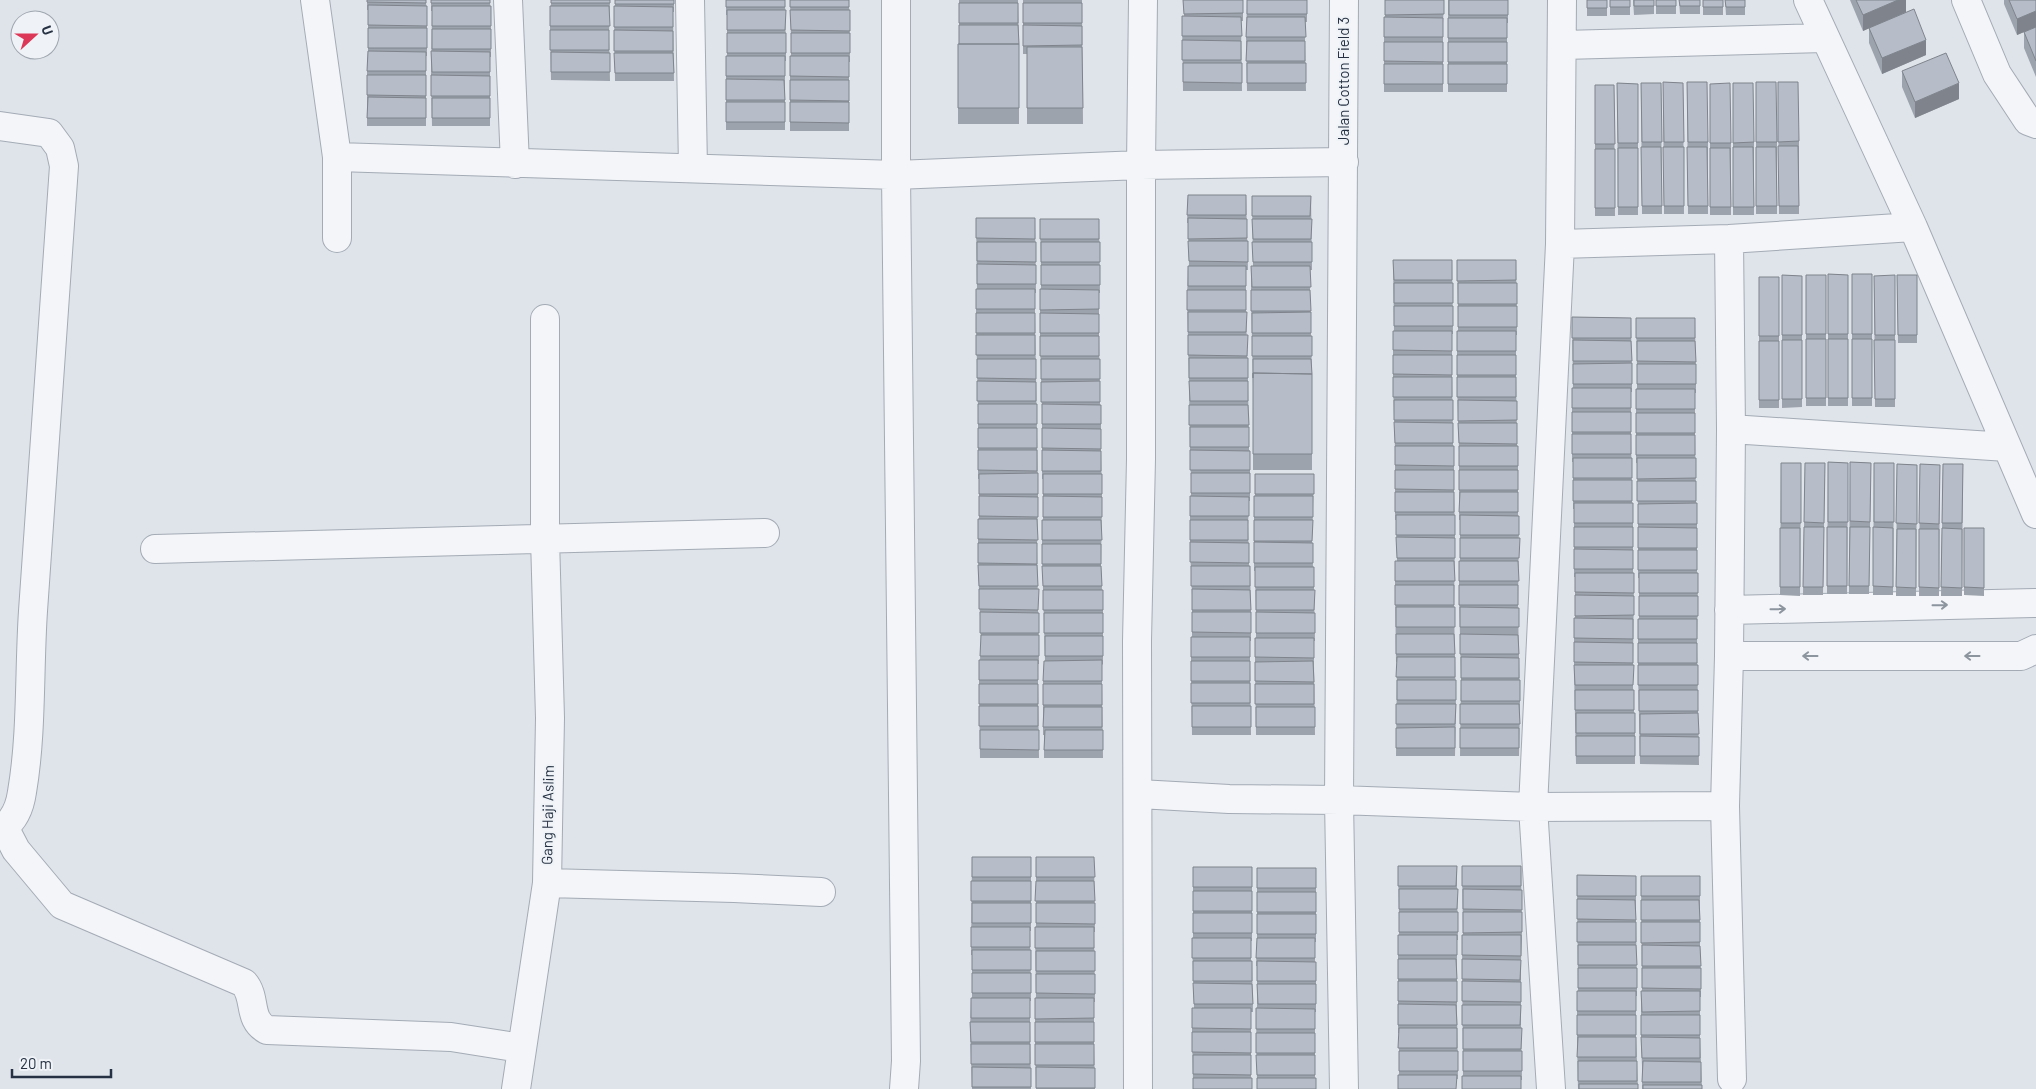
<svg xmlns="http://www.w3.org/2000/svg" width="2036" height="1089" viewBox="0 0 2036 1089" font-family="Barlow,sans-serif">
	<rect width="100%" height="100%" fill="#dfe4ea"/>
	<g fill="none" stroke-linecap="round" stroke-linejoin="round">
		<defs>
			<path id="minor" d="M315,0L337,157V238
				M508,0L515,164
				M690,0L693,168
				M896,0V175L906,1061L904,1089
				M1808,0L1913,227L2036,514
				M1966,0L1997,74L2028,121L2036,124
				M1563,45L1824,38
				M0,126L49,133L60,148L64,166C55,315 44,463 33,611C29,671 32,733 22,792C20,806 15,819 4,827H0
				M337,157L896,175L1141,165L1344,162
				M1729,239L1731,429L1729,656L1725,806L1732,1079
				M1560,244L1729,239L1913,227
				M1731,429L2007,447
				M155,549L765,533
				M1729,610L2036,603
				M1729,656H2021L2036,649
				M1139,794L1229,799L1339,800L1533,807L1725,806
				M4,827L16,850L62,905L244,983C257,998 247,1019 267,1030L451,1037L521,1048
				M547,883L734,888L821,892
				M516,1089L547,883L550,718L545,538V319
				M1138,1089L1137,641L1141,459V165L1143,0
				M1344,1089L1339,800L1344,0
				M1551,1089L1533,807L1560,244L1562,0"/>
		</defs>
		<use href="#minor" stroke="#a4abb5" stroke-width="30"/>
		<use href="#minor" stroke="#f3f5f8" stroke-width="28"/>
	</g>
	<path fill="#9da3ac" d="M367,0H426L427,28V56H426V126H367V71L368,51V10H367Z
		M431,0H490L491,29V57H490V126H432L431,75L432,11H431Z
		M551,0H610L609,34L610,81L551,80L550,30V6H551Z
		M615,0H674V12H673L674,81H615L614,6H615Z
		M726,0H785L786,53V61H785V130H726V76L727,56V15H726Z
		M790,0H849L850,62H849V131H790V56H791V39Z
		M959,0H1018L1019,44V124H958V44H959Z
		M1023,0H1082L1083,124H1027V54H1023Z
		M1183,0H1243V21H1241L1242,91H1183L1182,16H1184Z
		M1247,0H1307V22H1305V45L1306,91H1247L1246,37Z
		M1385,0H1444L1443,23V92H1384V17H1385Z
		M1448,0H1508V23H1507V92H1448Z
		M1587,0H1607V16H1587Z
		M1610,0H1630V15H1610Z
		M1633,0H1654V14L1634,15Z
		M1656,0H1676V14H1656Z
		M1679,0H1700V14H1680Z
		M1703,0H1723V15H1703Z
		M1725,0H1745V15H1726Z
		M1850,0H1906V12L1926,55L1882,74L1869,43V28L1863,31Z
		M2004,0H2036V27L2017,35L2004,4Z
		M2036,27V77L2024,48V32Z
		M1902,71L1959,99L1915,118L1902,87Z
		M1663,82L1683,83L1684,214H1664Z
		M1687,82L1708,142V214H1688Z
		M1756,82L1777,142V214H1756Z
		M1778,82L1799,141V214H1779Z
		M1617,83L1638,84V215H1618Z
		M1641,83H1661L1662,214H1642Z
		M1733,83L1754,142V215H1733Z
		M1710,84L1731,143V215H1710Z
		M1595,85H1614L1615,216H1595Z
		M1188,195H1246L1248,270H1246V312L1248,381L1249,450L1250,451V501H1249L1248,525L1249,566H1250L1251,612V641H1250V665L1251,735H1192L1191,669V637H1192V595L1190,548V496H1191V478L1190,455L1189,386L1187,298L1188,266H1189L1188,223H1187Z
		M1252,196H1311L1312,270H1310V295L1312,374V470H1253V387L1251,298V266H1253Z
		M976,218H1035L1036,293H1035V317L1038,494L1037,548L1039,664H1038V688L1039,758H980L979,684V660H980L981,641L979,594L978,551V519H979V479H978V409L976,321V289H977Z
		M1040,219H1099L1100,293H1099V336L1100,405H1101V451L1102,497L1101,566L1102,590H1103V665L1102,664V689L1103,758H1044V735H1043V681L1045,661L1042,552V520H1043V479H1042V410L1040,341V289H1041V270Z
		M1393,260H1452L1453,334H1452V377L1453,446H1454V492L1455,535L1454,607L1456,708L1455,756H1396L1397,662H1396L1395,585V561H1397L1396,520H1395V451L1393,383V331H1394Z
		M1457,260H1516L1517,335H1516V377L1517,446H1518V516H1519L1518,608L1519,658L1520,701L1519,756H1460L1461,680L1459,593V561H1460V520H1459V452L1457,383V331H1458V312Z
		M1828,274L1848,275V406H1828Z
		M1852,274L1872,334V406H1852Z
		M1782,275L1802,276V407L1782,408Z
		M1806,275H1826V406H1806Z
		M1897,275H1917V343H1898Z
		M1874,276L1895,335V407H1875Z
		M1759,277H1779V408H1759Z
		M1572,317L1631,318L1632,384V392H1631V434L1632,503H1633V573H1634L1633,665V690H1634V713H1635V764H1576L1574,670V618H1575V577H1574V509H1573V462H1572V388H1573Z
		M1636,318H1695L1696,384V393H1695V435L1696,503H1697V573H1698L1697,647L1699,765L1640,764L1638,671V619H1639V578H1638V509L1637,463H1636V389H1637V370Z
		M1828,462L1848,463L1847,594H1827Z
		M1850,462L1871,463L1869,594H1849Z
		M1781,463H1801L1800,596L1780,595Z
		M1805,463H1825L1823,595H1803Z
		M1874,463H1894L1893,595H1873Z
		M1897,464L1917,465L1916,596H1896Z
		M1920,464L1940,465L1939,596H1919Z
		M1943,464H1963L1962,596H1941Z
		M1255,474H1314L1312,543L1313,567H1314V590L1315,641H1314V666L1315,735H1256L1255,662V638H1256V618L1255,571H1254V496H1255Z
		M1964,528H1984V596L1964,595Z
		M972,857H1031V931H1030L1031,1001H1030V1026L1031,1089H972L970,1030L971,998H972V955H971Z
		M1036,857H1094L1095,932H1094L1095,1002H1094V1044L1095,1089H1036L1035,1042V998H1036L1035,927H1036Z
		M1398,866H1457V889L1458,940H1457V1010L1458,1079L1399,1075V1033H1398V935H1399V917Z
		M1462,866H1521L1522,940L1521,960V1028L1522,1080L1463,1076L1462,935H1463Z
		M1193,867H1252V941H1251V961H1252L1253,1012H1251V1078L1193,1083L1192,1032V1008H1194L1192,938H1193Z
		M1257,868H1316V942H1315V962H1316V1012H1315V1078L1257,1083L1256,1008H1257V966H1256L1257,938Z
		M1577,875L1636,876V922L1637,988V996H1636V1037L1638,1089H1578L1577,1043V991H1578Z
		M1641,876H1700V946L1701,989V997H1700V1038L1702,1089H1642V1066L1641,1043V991H1642Z"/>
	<path fill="#7f848c" d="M1898,0H1906V12L1863,31V15Z
		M2036,11V27L2017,35V19Z
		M1926,40V55L1882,74V58Z
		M1959,83V99L1915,118V102Z"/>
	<path fill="#b6bdc8" stroke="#7f848c" d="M367,0H426V3L367,2Z
		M431,0H490V3H431Z
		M551,0H610V3H551Z
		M615,0H674V4H615Z
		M726,0H785V7H726Z
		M790,0H849V7H790Z
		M1183,0H1243V13L1184,14Z
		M1247,0H1307V14H1247Z
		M1385,0H1444V14L1385,15Z
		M1449,0H1508V15H1449Z
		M1587,0H1607V8H1587Z
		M1610,0H1630V7H1610Z
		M1634,0H1654V6H1634Z
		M1656,0H1676V6H1656Z
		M1679,0H1700V6H1680Z
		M1703,0H1723V7H1703Z
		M1725,0H1745V7H1726Z
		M1856,0H1898L1863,15Z
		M2009,0H2036V11L2017,19Z
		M959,3H1018V23H959Z
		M1023,3H1082V23H1023Z
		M368,5L427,6V26L368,25Z
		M432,6H491V26H432Z
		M550,6H609L610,26H550Z
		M614,6L673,7V27H614Z
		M1914,9L1926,40L1882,58L1869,28Z
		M727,10H786L785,30H727Z
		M790,10H850V31L791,30Z
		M1182,16L1241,17L1242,36H1182Z
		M1247,17H1305L1306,37H1246Z
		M1384,17L1443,18V37H1384Z
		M1448,18H1507V38H1448Z
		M959,25H1018L1019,44H959Z
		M1023,25L1082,26V45L1023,46Z
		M2036,27V61L2024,32Z
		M368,28H427V48H368Z
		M432,29H491V49H432Z
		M550,30H609V50H550Z
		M614,30L673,31V51H614Z
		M727,33H786V53H727Z
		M791,33H850V53H791Z
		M1182,40L1241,41V60H1182Z
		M1247,41H1305V61H1246Z
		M1384,42H1443V62L1384,61Z
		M1448,42H1507V62H1448Z
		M958,44H1019V108H958Z
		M1027,47H1082L1083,108H1027Z
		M368,51L426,52V71H367Z
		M431,51L490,52V72H432Z
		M551,52L610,53V72H551Z
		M614,53H673L674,73H615Z
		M1946,53L1959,83L1915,102L1902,71Z
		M726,56H785V76H726Z
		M790,56H849V77L790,76Z
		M1183,63H1242V83L1183,82Z
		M1247,63H1306V83H1247Z
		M1384,64H1443V84H1384Z
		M1448,64H1507V84H1448Z
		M367,75H426V96L367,95Z
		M431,75L490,76V96H431Z
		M726,79L784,80L785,100H726Z
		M790,80H849V101L790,100Z
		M1663,82L1683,83L1684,142H1664Z
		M1687,82H1707L1708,142H1688Z
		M1756,82H1776L1777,142H1756Z
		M1778,82H1798L1799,141L1778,142Z
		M1617,83L1638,84V143H1618Z
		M1641,83H1661L1662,142H1642Z
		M1730,83L1731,143H1710V84Z
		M1733,83H1753L1754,142L1733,143Z
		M1595,85H1614L1615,144H1595Z
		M368,97L426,98V118H367Z
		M432,98H490V118H432Z
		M726,102H785V122H726Z
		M790,102H849V123L790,122Z
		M1778,146H1798L1799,206H1779Z
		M1641,147H1661L1662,206H1642Z
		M1663,147H1684V206H1664Z
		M1687,147H1707L1708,206H1688Z
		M1733,147H1753L1754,207H1733Z
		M1756,147H1776L1777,206H1756Z
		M1618,148H1638V207H1618Z
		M1710,148H1730L1731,207H1710Z
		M1595,149H1615V208H1595Z
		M1188,195H1246V215H1187Z
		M1252,196H1311L1310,216H1252Z
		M976,218H1035V239L976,238Z
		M1188,218L1247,219V238L1188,239Z
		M1040,219H1099V239H1040Z
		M1252,219H1312L1311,239H1253Z
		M1188,241H1248V262L1189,261Z
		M977,242H1036V262L977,261Z
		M1041,242H1100V262H1041Z
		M1252,242H1312V262H1253Z
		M1393,260H1452V280H1394Z
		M1457,260H1516V280L1457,281Z
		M977,264L1036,265V284H977Z
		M1041,265H1100V285H1041Z
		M1188,266H1246V286H1188Z
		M1251,266H1310L1311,287H1252Z
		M1828,274L1848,275V334H1828Z
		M1852,274H1872V334H1852Z
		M1782,275L1802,276V335H1782Z
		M1806,275H1826V334H1806Z
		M1895,275V335H1875L1874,276Z
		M1897,275H1917V335H1898Z
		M1759,277H1779V336H1759Z
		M1394,283H1453V303H1394Z
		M1458,283H1517V304H1458Z
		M976,289H1035V309H976Z
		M1040,289L1099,290V309L1040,310Z
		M1187,290H1246V310H1187Z
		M1251,290H1310L1311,311H1251Z
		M1394,306H1453V326H1394Z
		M1458,306H1517V327H1458Z
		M1188,312H1247L1246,332H1188Z
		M1311,312V333H1252V313Z
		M976,313H1035V333H976Z
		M1040,313L1099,314V333H1040Z
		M1572,317L1631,318V338H1572Z
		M1636,318H1695V338H1636Z
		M1393,331H1452V351L1393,350Z
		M1457,331H1516V351H1457Z
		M976,335H1035V355H976Z
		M1188,335H1248L1247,356L1188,355Z
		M1040,336H1099V356H1040Z
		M1252,336H1312V356H1252Z
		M1806,339H1826V398H1806Z
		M1828,339H1848V398H1828Z
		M1852,339H1872V398H1852Z
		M1573,340L1631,341L1632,361H1573Z
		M1782,340H1802V399H1782Z
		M1874,340H1895V399H1875Z
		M1637,341H1695L1696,362L1637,361Z
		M1759,341H1779V400H1759Z
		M1393,355H1452V375L1393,374Z
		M1457,355H1516V375H1457Z
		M1189,358H1248V378H1189Z
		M977,359H1036V379L977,378Z
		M1041,359H1100V379H1041Z
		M1253,359H1311L1312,374L1253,373V378Z
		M1632,363V384H1573V364Z
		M1637,364H1696V384H1637Z
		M1253,373L1312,374V454H1253Z
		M1393,377H1452V397H1393Z
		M1457,377H1516V397H1457Z
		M977,381L1036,382V401H977Z
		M1100,381V402H1041V382Z
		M1189,381H1248V401H1190Z
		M1572,388H1631V408H1572Z
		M1636,389H1695V409H1636Z
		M1394,400H1453V420H1394Z
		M1458,400L1517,401V420L1458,421Z
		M978,404H1037V424H978Z
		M1042,404L1101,405V424H1042Z
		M1189,405H1248L1249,425H1189Z
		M1572,412H1631V432H1572Z
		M1636,413H1695V433H1636Z
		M1394,422L1453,423V443H1395Z
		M1458,423H1517V444L1459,443Z
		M1190,427H1249V447H1190Z
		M978,428H1037V448H978Z
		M1042,428L1101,429V449L1042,448Z
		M1572,434H1631V454H1572Z
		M1636,435H1695V455H1636Z
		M1395,446H1454V466L1395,465Z
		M1459,446H1518V466H1459Z
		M978,450H1037V471L978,470Z
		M1042,450L1101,451V471H1042Z
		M1190,450L1250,451V470H1190Z
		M1573,458H1632V478H1573Z
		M1637,458H1696V478L1637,479Z
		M1828,462L1848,463V522H1828Z
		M1850,462L1871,463L1870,522L1850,521Z
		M1781,463H1801V523H1781Z
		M1805,463H1825L1824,523L1804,522Z
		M1874,463H1894V522H1874Z
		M1897,464L1917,465V524L1896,523Z
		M1920,464L1940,465L1939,524L1919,523Z
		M1943,464H1963L1962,523H1942Z
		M1395,470H1454V490L1395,489Z
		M1459,470H1518V490H1459Z
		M1038,473V494H979V474Z
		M1191,473H1250V493H1191Z
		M1043,474H1102V494H1043Z
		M1255,474H1314V494H1255Z
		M1573,480H1632V501H1573Z
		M1637,481H1696V501H1637Z
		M1395,492H1454V512H1395Z
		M1460,492H1518V512H1459Z
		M979,496L1038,497V517L979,516Z
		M1043,496L1102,497V517H1043Z
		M1190,496L1249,497V516H1190Z
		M1254,496H1313V517H1254Z
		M1574,503H1633V523H1574Z
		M1697,503V524H1638V504Z
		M1396,515H1455V535H1396Z
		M1460,515L1519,516V535H1460Z
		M978,519H1037L1038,540L978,539Z
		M1042,520H1101L1102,540H1042Z
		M1190,520H1248V540H1190Z
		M1254,520H1313L1312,541H1254Z
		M1574,527H1633V547H1574Z
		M1638,527L1697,528V548H1638Z
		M1804,527H1824L1823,587H1803Z
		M1827,527H1847V586H1827Z
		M1850,527H1870L1869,586H1849Z
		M1873,527L1893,528V587L1873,586Z
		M1780,528H1800V587H1780Z
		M1942,528L1962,529V588L1941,587Z
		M1964,528H1984V588L1964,587Z
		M1897,529H1916V588L1896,587Z
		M1919,529H1939V588L1919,587Z
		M1396,537L1455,538V558H1397Z
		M1460,538H1520L1519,558H1460Z
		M1190,542L1249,543V563L1190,562Z
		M1254,542L1313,543V563H1254Z
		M978,543H1037V564L978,563Z
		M1042,544H1101V564H1042Z
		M1574,549L1633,550V569H1574Z
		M1638,550H1697V570H1638Z
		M1395,561H1454L1455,581H1395Z
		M1459,561H1518L1519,581H1459Z
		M978,565H1037L1038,586H979Z
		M1042,566H1101L1102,586H1043Z
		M1191,566H1250V586H1191Z
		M1255,567H1314V587H1255Z
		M1575,573H1634V593L1575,592Z
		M1639,573H1698V593H1639Z
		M1395,585H1454V605H1395Z
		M1459,585H1518V605H1459Z
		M979,589H1039L1038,610L979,609Z
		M1192,589L1250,590L1251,610H1192Z
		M1043,590H1103V610H1043Z
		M1256,590H1315L1314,610H1256Z
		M1575,595L1634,596V615L1575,616Z
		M1639,596H1698V616H1639Z
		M1396,607H1455V627H1396Z
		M1460,607L1519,608V627H1460Z
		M980,612L1039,613V633H980Z
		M1192,612H1251V633L1192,632Z
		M1256,612L1315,613V633H1256Z
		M1044,613H1103V633H1044Z
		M1574,618L1633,619V639L1574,638Z
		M1638,619H1697V639H1638Z
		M1396,634H1454L1455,654H1396Z
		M1460,634L1518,635L1519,654H1460Z
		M981,635H1039V656H980Z
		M1045,636H1103V656H1045Z
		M1191,637H1250V657H1191Z
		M1255,638H1314V658L1255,657Z
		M1574,642L1633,643V663L1574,662Z
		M1638,643H1697V663H1638Z
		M1397,657H1455V677H1396Z
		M1461,657L1519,658V678H1461Z
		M979,660H1038V680H979Z
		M1102,660V681H1043L1044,661Z
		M1191,661H1250V681H1191Z
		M1313,661L1314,682L1255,681V662Z
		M1574,665H1634L1633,685H1575Z
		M1638,665H1698V685H1638Z
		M1397,680H1456V700H1397Z
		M1461,680H1520V701H1461Z
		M1191,683H1250V703H1191Z
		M979,684H1038V704H979Z
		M1043,684H1102V705H1043Z
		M1255,684H1314V704H1255Z
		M1575,690H1634V710H1575Z
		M1639,690H1698V711H1639Z
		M1396,704H1456L1455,724H1396Z
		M1460,704H1519L1520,724H1460Z
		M979,706H1038V726H979Z
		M1192,706H1251V727H1192Z
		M1044,707H1102V727H1043Z
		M1256,707H1315V727H1256Z
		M1576,713H1635V733H1576Z
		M1698,713L1699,734H1640V714Z
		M1455,727V748H1396V728Z
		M1460,728H1519V748H1460Z
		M980,730H1039V750L980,749Z
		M1045,730H1103V750H1044Z
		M1576,736H1635V756H1576Z
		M1640,736L1699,737V756H1640Z
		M972,857H1031V877H972Z
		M1036,857H1094L1095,877H1036Z
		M1398,866H1457L1456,886H1398Z
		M1462,866H1521V886H1462Z
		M1193,867H1252V887H1193Z
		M1257,868H1316V888H1257Z
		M1577,875L1636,876V896H1577Z
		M1641,876H1700V896H1641Z
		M971,881H1031V901H971Z
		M1036,881H1094L1095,901H1035Z
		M1399,889H1458L1457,909H1399Z
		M1463,889L1522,890V910L1463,909Z
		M1193,891H1252V911H1193Z
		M1257,892H1316V912H1257Z
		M1577,899L1635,900L1636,920L1577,919Z
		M1641,900H1699L1700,920H1641Z
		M972,903H1031V923H972Z
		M1036,903H1095V924L1036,923Z
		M1399,912H1458V932H1399Z
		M1463,912H1522V932L1463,933Z
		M1193,913H1252V933H1193Z
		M1257,914H1316V934H1257Z
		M1577,922H1636V942H1577Z
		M1641,922H1700V942L1641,943Z
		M971,927H1030V947H971Z
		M1035,927H1094V948H1035Z
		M1398,935H1457V955H1398Z
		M1462,935H1521V956L1462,955Z
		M1192,938H1251V958H1192Z
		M1257,938H1315V958H1256Z
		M1578,945H1636L1637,965H1578Z
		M1642,945L1700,946L1701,966H1642Z
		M972,950H1031V970H972Z
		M1036,951H1095V971H1036Z
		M1398,959H1456L1457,979H1398Z
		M1462,959L1521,960L1520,980L1462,979Z
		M1193,961H1252V981H1193Z
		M1257,961L1316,962V981H1257Z
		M1578,968H1637V988H1578Z
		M1642,968H1701V989L1642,988Z
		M972,973H1031V993H972Z
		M1036,974H1095V994L1036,993Z
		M1398,981H1457V1002L1398,1001Z
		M1462,981L1521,982V1002L1462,1001Z
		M1193,983L1252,984L1253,1004H1194Z
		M1257,984H1316V1004H1258Z
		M1577,991H1636V1011H1577Z
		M1641,991H1700V1011L1642,1012Z
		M971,998H1030V1018H971Z
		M1035,998H1094V1018L1035,1019Z
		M1398,1004L1456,1005L1457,1025H1398Z
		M1462,1005H1521L1520,1025H1462Z
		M1192,1008H1251V1029L1192,1028Z
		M1256,1008L1315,1009V1029H1256Z
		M1577,1015H1636V1035H1577Z
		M1641,1015H1700V1035H1641Z
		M970,1022H1030V1042H971Z
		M1035,1022H1094V1042H1035Z
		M1399,1028H1457V1048H1398Z
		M1463,1028H1522L1521,1049H1463Z
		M1192,1032H1251V1053L1192,1052Z
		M1256,1033H1315V1053H1256Z
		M1578,1037H1636V1057H1577Z
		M1641,1037L1700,1038V1058H1642Z
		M971,1044H1030V1064H971Z
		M1035,1044H1094V1065H1035Z
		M1399,1051H1458V1071H1399Z
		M1463,1051H1522V1071H1463Z
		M1193,1055H1251V1075L1193,1074Z
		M1256,1055H1315V1075H1257Z
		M1578,1061H1637V1081H1578Z
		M1643,1061L1701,1062V1082H1642Z
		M972,1067L1031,1068V1087H972Z
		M1036,1067L1095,1068V1088H1036Z
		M1398,1075H1457L1456,1089H1398Z
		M1462,1076H1521V1089H1462Z
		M1193,1078H1252V1089H1193Z
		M1257,1078H1316V1089H1257Z
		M1579,1084H1638V1089H1579Z
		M1643,1085H1702V1089H1643Z"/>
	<defs><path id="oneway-shaft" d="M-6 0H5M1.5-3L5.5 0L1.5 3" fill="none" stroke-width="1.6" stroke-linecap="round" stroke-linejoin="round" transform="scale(1.25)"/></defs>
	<g stroke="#8c949e">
		<use href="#oneway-shaft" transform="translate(1940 605) rotate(-1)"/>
		<use href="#oneway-shaft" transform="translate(1778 609) rotate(-1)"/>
		<use href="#oneway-shaft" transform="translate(1810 656) rotate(-180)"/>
		<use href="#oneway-shaft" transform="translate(1972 656) rotate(-180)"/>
	</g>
	<g text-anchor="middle" stroke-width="4" stroke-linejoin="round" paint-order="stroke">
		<g font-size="15" fill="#263243" stroke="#eff3f7">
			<text transform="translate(1344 81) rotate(-90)" y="5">Jalan Cotton Field 3</text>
			<text transform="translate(548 815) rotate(-89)" y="5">Gang Haji Aslim</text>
		</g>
	</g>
	<g transform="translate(35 35) rotate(69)"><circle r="24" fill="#eff3f7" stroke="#9fa6af"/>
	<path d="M0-4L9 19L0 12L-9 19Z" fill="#dd3757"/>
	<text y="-8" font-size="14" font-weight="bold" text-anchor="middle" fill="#263243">U</text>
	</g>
	<path d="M12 1069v8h99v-8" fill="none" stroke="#263243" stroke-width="2.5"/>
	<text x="20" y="1069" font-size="15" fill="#263243" stroke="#eff3f7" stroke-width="4" paint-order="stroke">20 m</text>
</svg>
